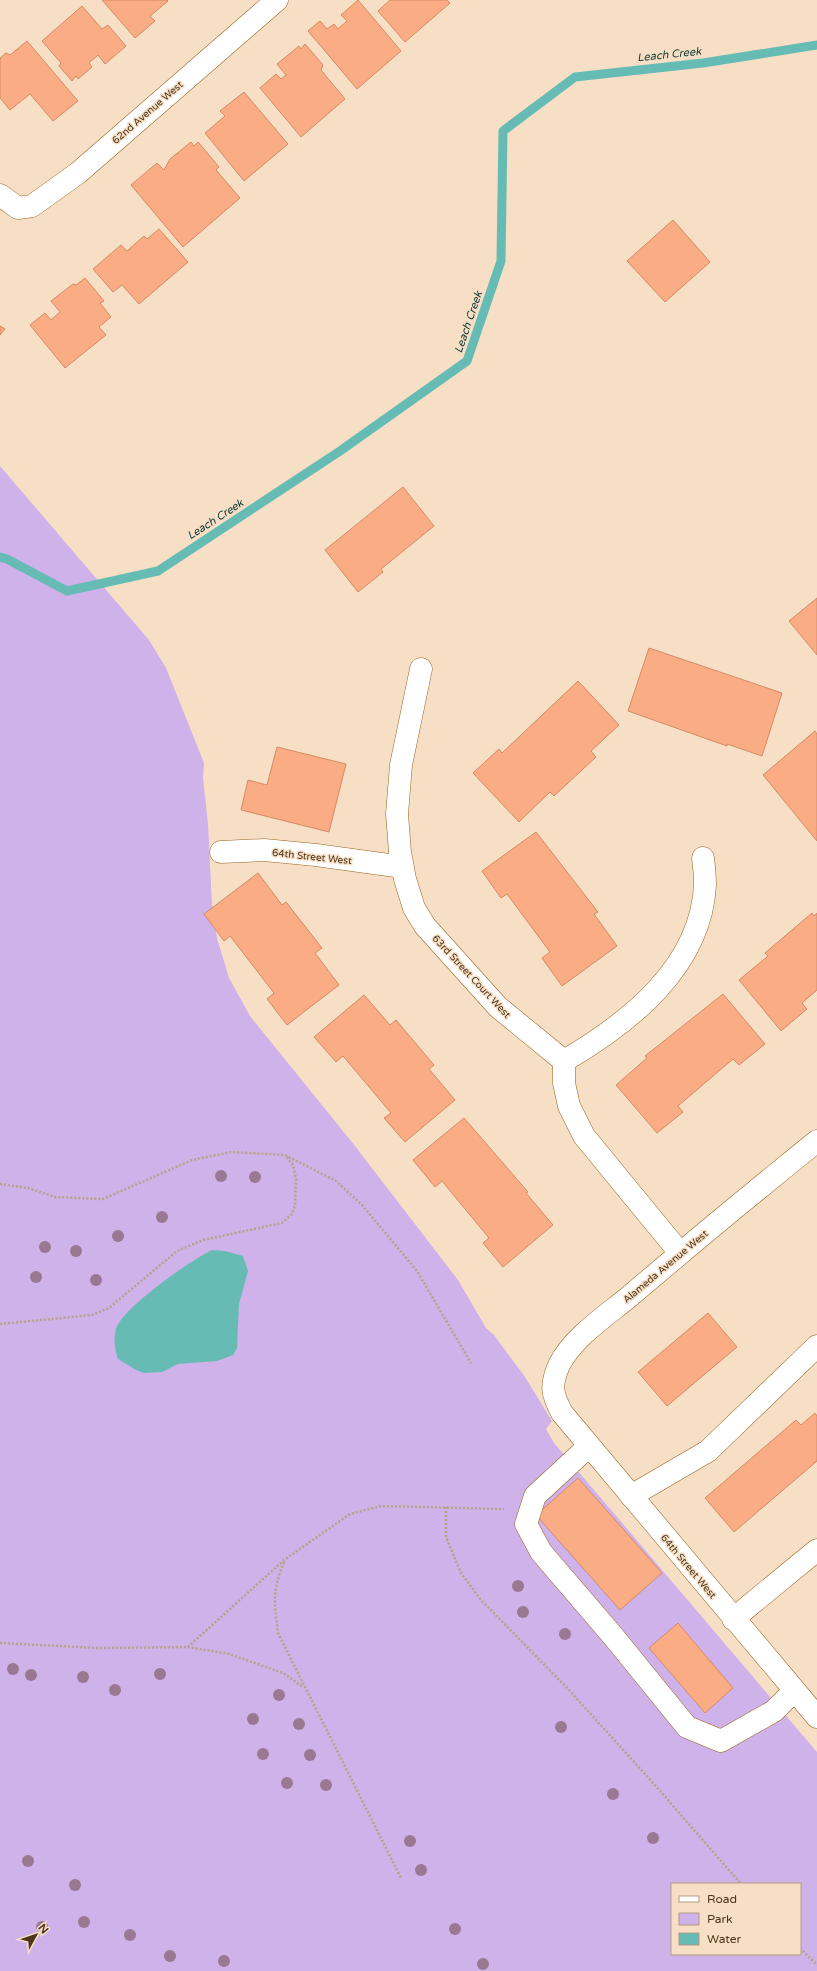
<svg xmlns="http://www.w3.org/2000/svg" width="817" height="1971" viewBox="0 0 817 1971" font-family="'Varela Round',sans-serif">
	<rect width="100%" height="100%" fill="#f7dfc6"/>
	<path fill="#cfb2e9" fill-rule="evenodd" d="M0,466L149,640L166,668L204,763L203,778L208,824L212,905L217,938L229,978L250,1016L355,1146L458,1280L486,1328L494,1335L525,1377L552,1421L546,1429L554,1443L817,1752V1971H0ZM672,1884H800V1954H672Z"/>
	<path fill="#66bcb5" d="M212,1250L225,1251L243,1256L248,1271L239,1304L237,1348L233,1355L217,1361L178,1364L162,1372L144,1373L136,1370L118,1359C115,1350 113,1340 116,1329C122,1308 191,1260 212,1250Z"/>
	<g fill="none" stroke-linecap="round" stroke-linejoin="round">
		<path stroke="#66bcb5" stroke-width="9" d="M0,557L7,559L67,591L158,571L340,451L467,361L501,261L503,131L575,77L703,63L817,45"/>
	</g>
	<path fill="#faad85" stroke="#d48a63" d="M102,0H167L168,1L150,16L155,21L135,38Z
		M358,0L401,51L357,89L308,31L320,21L327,29L334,24L338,29L347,21L341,15Z
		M390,0H447L450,3L405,42L378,11Z
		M82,6L102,29L108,25L126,46L105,64L98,55L89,63L92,67L78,79L76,76L72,81L59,66L61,63L42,41Z
		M27,41L78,101L53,121L30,94L10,110L0,98V58L6,53L10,55Z
		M305,44L323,65L321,70L345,99L301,137L260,88L276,74L281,79L286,75L277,64L299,46L301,49Z
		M244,92L288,144L244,181L205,133L225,116L220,111Z
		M191,142L194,146L198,142L219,167L216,170L240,198L183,247L131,185L157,163L164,170L170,159Z
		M673,220L710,262L665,302L627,261Z
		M159,229L188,262L139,304L122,285L113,292L93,269L121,245L127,251L144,236L147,239Z
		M85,278L104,301L100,303L111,317L99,327L106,335L65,368L30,325L45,313L51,320L60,312L51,301L73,284L76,285Z
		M0,326L5,329L0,335Z
		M403,487L434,526L381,569L383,572L358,592L325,550Z
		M817,598V655L789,621Z
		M649,648L782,693L762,756L727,744V746L628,711Z
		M578,681L619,725L591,751L596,757L554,796L550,792L519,822L473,773L499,749L502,753Z
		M815,731L817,734V841L763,775Z
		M277,747L346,764L329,832L241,810L248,780L267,785Z
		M536,832L598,912L594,914L617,946L562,986L542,958L550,952L507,894L501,898L482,871Z
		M258,873L282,905L286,902L322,948L315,953L339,985L287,1025L267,999L274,993L230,936L224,941L204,914Z
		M812,913L814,916L817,913V990L802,1003L807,1009L781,1031L739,980L768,956L765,953Z
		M723,994L765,1044L739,1065L733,1059L678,1106L683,1112L657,1133L616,1085L647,1058L645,1056Z
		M364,995L390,1025L396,1020L434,1065L429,1069L455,1100L405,1142L384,1118L391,1113L343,1056L336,1062L314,1037Z
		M464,1118L528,1192L526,1193L553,1225L503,1267L483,1243L489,1238L442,1181L435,1187L413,1160Z
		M708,1313L737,1347L667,1406L638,1372Z
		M815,1413L817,1416V1461L734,1532L705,1498L796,1420L801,1425Z
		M578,1478L662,1573L620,1610L536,1515Z
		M678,1623L733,1688L705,1713L649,1648Z"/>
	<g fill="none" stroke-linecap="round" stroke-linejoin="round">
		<defs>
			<path id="minor" d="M0,195L18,208L32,206L78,173L277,0
				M421,669L401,765L397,814L400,852L405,879L414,908L425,926L498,1007L564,1061V1083L569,1106L584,1136L680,1253
				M221,852L264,850L316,855L403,867
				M564,1061C629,1023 701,967 705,885C705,876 704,866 703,858
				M817,1141C754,1192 692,1243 630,1296C606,1316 574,1336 559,1365C550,1386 552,1394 562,1413L817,1717
				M589,1446L535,1496L526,1524L541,1552L613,1636L687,1727L721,1741L774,1711L794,1691
				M631,1496L708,1451L817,1346
				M733,1619L817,1550"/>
		</defs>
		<use href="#minor" stroke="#97621e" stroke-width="23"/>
		<path stroke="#b8a187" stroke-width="2.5" stroke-dasharray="2 2" stroke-linecap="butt" d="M0,1184L28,1188L55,1197L103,1199L192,1160L231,1152L285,1155L336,1181L362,1205L417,1271L471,1363
			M0,1324L92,1315L109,1308L177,1251L203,1240L282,1223L292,1214L295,1206L296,1179L293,1165L286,1156
			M446,1507V1537L461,1573L481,1600L568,1689L654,1784L741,1884
			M284,1562C272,1591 274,1603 278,1633L401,1878
			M0,1643L98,1648L188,1647L229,1654L283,1673L303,1687
			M188,1647L284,1560L350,1514L381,1506L504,1509
			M800,1948L817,1965"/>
		<use href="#minor" stroke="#fff" stroke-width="22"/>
	</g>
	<g fill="#987991">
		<circle cx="221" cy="1176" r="6"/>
		<circle cx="255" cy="1177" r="6"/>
		<circle cx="162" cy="1217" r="6"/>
		<circle cx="118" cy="1236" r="6"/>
		<circle cx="45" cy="1247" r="6"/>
		<circle cx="76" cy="1251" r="6"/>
		<circle cx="36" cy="1277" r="6"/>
		<circle cx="96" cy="1280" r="6"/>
		<circle cx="518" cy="1586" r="6"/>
		<circle cx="523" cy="1612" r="6"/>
		<circle cx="565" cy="1634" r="6"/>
		<circle cx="13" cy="1669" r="6"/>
		<circle cx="160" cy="1674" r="6"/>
		<circle cx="31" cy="1675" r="6"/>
		<circle cx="83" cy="1677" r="6"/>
		<circle cx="115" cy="1690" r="6"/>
		<circle cx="279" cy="1695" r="6"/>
		<circle cx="253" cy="1719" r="6"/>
		<circle cx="299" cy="1724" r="6"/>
		<circle cx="561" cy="1727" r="6"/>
		<circle cx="263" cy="1754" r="6"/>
		<circle cx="310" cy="1755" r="6"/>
		<circle cx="287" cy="1783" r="6"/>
		<circle cx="326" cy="1785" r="6"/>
		<circle cx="613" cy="1794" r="6"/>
		<circle cx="653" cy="1838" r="6"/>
		<circle cx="410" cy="1841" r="6"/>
		<circle cx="28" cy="1861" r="6"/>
		<circle cx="421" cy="1870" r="6"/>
		<circle cx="75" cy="1885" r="6"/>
		<circle cx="84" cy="1922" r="6"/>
		<circle cx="42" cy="1927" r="6"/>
		<circle cx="455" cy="1929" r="6"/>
		<circle cx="130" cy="1935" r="6"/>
		<circle cx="170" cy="1956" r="6"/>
		<circle cx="224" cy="1961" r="6"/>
		<circle cx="483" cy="1964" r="6"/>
	</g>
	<g text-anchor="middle" stroke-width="3" stroke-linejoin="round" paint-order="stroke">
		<g font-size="10" fill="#4c351a" stroke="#f7dfc6">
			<text transform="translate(147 112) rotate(-41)" y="4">62nd Avenue West</text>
			<text transform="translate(312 856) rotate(6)" y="4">64th Street West</text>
			<text transform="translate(472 976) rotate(47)" y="4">63rd Street Court West</text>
			<text transform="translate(665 1266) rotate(-40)" y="4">Alameda Avenue West</text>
			<text transform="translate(689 1566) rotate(50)" y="4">64th Street West</text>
		</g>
		<g font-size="11" font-style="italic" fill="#0e3835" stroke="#f7dfc6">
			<text transform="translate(669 54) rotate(-6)" y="4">Leach Creek</text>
			<text transform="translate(468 322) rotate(-71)" y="4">Leach Creek</text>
			<text transform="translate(215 519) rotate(-33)" y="4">Leach Creek</text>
		</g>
	</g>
	<rect x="671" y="1883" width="130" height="72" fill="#f7dfc6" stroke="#b39b81"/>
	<rect x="679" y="1896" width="20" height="6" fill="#ffffff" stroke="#b39b81"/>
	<text x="707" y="1903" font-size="12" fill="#4c351a">Road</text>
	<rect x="679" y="1913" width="20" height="12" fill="#cfb2e9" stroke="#b39b81"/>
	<text x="707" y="1923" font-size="12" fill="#4c351a">Park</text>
	<rect x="679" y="1933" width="20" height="12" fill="#66bcb5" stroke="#b39b81"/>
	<text x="707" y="1943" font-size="12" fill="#4c351a">Water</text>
	<g transform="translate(36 1935) rotate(50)" stroke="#f7dfc6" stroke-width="3" paint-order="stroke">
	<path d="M0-3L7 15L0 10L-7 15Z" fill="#4c351a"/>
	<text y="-6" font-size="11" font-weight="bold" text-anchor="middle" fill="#4c351a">N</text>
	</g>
</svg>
